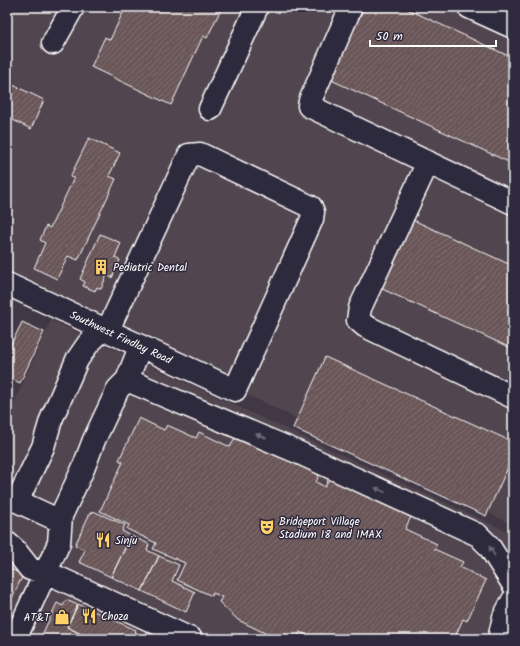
<svg xmlns="http://www.w3.org/2000/svg" width="520" height="646" viewBox="0 0 520 646" font-family="Kalam,sans-serif">
	<defs>
		<pattern id="building-hatch" width="6" height="6" patternUnits="userSpaceOnUse"><rect width="6" height="6" fill="#6a5658"/><path d="M-1 1l2-2M0 6l6-6M5 7l2-2" fill="none" stroke="#806f71"/></pattern>
	</defs>
	<rect width="100%" height="100%" fill="#413745"/>
	<filter id="ink" filterUnits="userSpaceOnUse"><feTurbulence type="fractalNoise" baseFrequency=".025" numOctaves="2"/><feDisplacementMap in="SourceGraphic" scale="8" xChannelSelector="R" yChannelSelector="G"/><feConvolveMatrix kernelMatrix="1 2 1 2 8 2 1 2 1" color-interpolation-filters="sRGB"/></filter>
	<g filter="url(#ink)">
		<path fill="#51444f" d="M16,7H513V525L7,277V21Z
			M51,320L513,534V639H7V418Z"/>
		<path fill="url(#building-hatch)" stroke="#fff" d="M117,7H222L207,38L203,36L171,105L91,67L105,37L110,40L124,10Z
			M362,7H403L513,58V164L329,79Z
			M7,82L44,100L31,129L7,117Z
			M89,138L120,153L109,176L116,179L78,260L68,256L57,279L34,268L45,243L40,240L46,226L50,228L74,178L70,177Z
			M411,219L513,266V349L380,288Z
			M100,234L121,243L115,257L120,260L112,278L107,275L101,289L97,287L95,291L83,286L85,282L80,279Z
			M22,322L44,332L20,383L7,377V353Z
			M325,357L513,442V456L486,516L293,428Z
			M139,418L164,430L167,425L196,438L199,432L230,447L236,436L322,468L316,482L325,487L331,473L374,499L411,517L405,529L437,544L434,549L463,562L460,567L486,580L467,621L463,619L454,639H307L308,636L300,632L297,638L269,635L238,620L219,602L222,597L213,593L212,596L177,580L185,563L153,549L156,543L127,529L129,525L100,511L123,462L119,460Z
			M93,511L125,525L122,531L131,536L111,577L79,562L85,550L75,545L90,513H92Z
			M131,536L149,544L147,550L159,556L142,591L111,577Z
			M159,556L179,565L172,581L195,592L186,612L142,591Z
			M7,567L23,575L7,609Z
			M66,600L78,605L67,627L81,634L79,639H40L57,603L63,606Z
			M78,604L136,630L132,639H79L81,634L67,627Z
			M135,632L149,639H132Z"/>
		<g fill="none" stroke-linecap="round" stroke-linejoin="round">
			<defs>
				<path id="minor" d="M351,7L310,101L309,106L513,203
					M469,7L513,27
					M53,43L73,7
					M210,109L257,7
					M428,162L360,308L358,320L365,326L513,397
					M7,284L235,390L312,219L313,212L311,207L200,154L189,155L112,321L104,330L96,336L88,344L77,360L51,420L43,447L17,501L60,521
					M127,380L295,451L478,535L489,546L513,584
					M7,543L15,550L30,569L46,572L191,639
					M15,639L59,543L61,516L83,469L94,440L118,389L127,380L140,347
					M499,639L504,617L513,600"/>
			</defs>
			<use href="#minor" stroke="#fff" stroke-width="25"/>
			<use href="#minor" stroke="#2f2a3d" stroke-width="22"/>
		</g>
		<defs><path id="oneway-solid" d="M-6-.8H1V-3.2L6.5 0L1 3.2V.8H-6Z"/></defs>
		<g fill="#6d6a77">
			<use href="#oneway-solid" transform="translate(261 436) rotate(-157)"/>
			<use href="#oneway-solid" transform="translate(380 490) rotate(-155)"/>
			<use href="#oneway-solid" transform="translate(492 551) rotate(-119)"/>
		</g>
	</g>
	<defs>
		<symbol id="building-bare" viewBox="-9 -9 18 18"><path d="M-4-6H4V6H1V3H-1V6H-4ZM-2.5-4.3h1.7v1.8h-1.7ZM.8-4.3h1.7v1.8H.8ZM-2.5-1h1.7V.8h-1.7ZM.8-1h1.7V.8H.8Z" fill="#ffd166" stroke="#2f2a3d" stroke-width="2.5" paint-order="stroke"/></symbol>
		<symbol id="theatre-bare" viewBox="-9 -9 18 18"><path d="M-5-5.5Q0-4 5-5.5V0Q5 5 0 6Q-5 5-5 0ZM-3.3-2.5H-1v1.5H-3.3ZM1-2.5H3.3v1.5H1ZM-2.8 1Q0 5.5 2.8 1Z" fill="#ffd166" stroke="#2f2a3d" stroke-width="2.5" paint-order="stroke"/></symbol>
		<symbol id="restaurant-bare" viewBox="-9 -9 18 18"><path d="M-5-6h1v4h1v-4h1v4h1v-4h1v5L-1.5 .5V6h-2V.5L-5-1ZM5-6V6H3V1.5H1.5Q1.5-4 5-6Z" fill="#ffd166" stroke="#2f2a3d" stroke-width="2.5" paint-order="stroke"/></symbol>
		<symbol id="shop-bare" viewBox="-9 -9 18 18"><path d="M-5-2.5h2.3a2.7 3.5 0 0 1 5.4 0H5L5.5 6h-11ZM-1.5-2.5h3a1.5 2.3 0 0 0-3 0Z" fill="#ffd166" stroke="#2f2a3d" stroke-width="2.5" paint-order="stroke"/></symbol>
	</defs>
	<g fill-rule="evenodd">
		<use href="#building-bare" x="90" y="256" width="22" height="22"/>
		<use href="#theatre-bare" x="256" y="516" width="22" height="22"/>
		<use href="#restaurant-bare" x="92" y="529" width="22" height="22"/>
		<use href="#restaurant-bare" x="78" y="605" width="22" height="22"/>
		<use href="#shop-bare" x="51" y="606" width="22" height="22"/>
	</g>
	<g text-anchor="middle" stroke-width="3" stroke-linejoin="round" paint-order="stroke">
		<g font-size="11" fill="#fff" stroke="#2f2a3d" text-anchor="start">
			<text x="113" y="271">Pediatric Dental</text>
			<text x="279" y="525">Bridgeport Village<tspan x="279" dy="13">Stadium 18 and IMAX</tspan></text>
			<text x="115" y="544">Sinju</text>
			<text x="101" y="620">Choza</text>
			<text x="50" y="621" text-anchor="end">AT&amp;T</text>
		</g>
		<g font-size="11" fill="#fff" stroke="#2f2a3d">
			<text transform="translate(121 337) rotate(25)" y="4">Southwest Findlay Road</text>
		</g>
	</g>
	<rect width="520" height="646" fill="none" stroke="#2f2a3d" stroke-width="24"/>
	<rect x="12" y="12" width="496" height="622" fill="none" stroke="#fff" stroke-width="1.5" filter="url(#ink)"/>
	<path d="M370 40v6h126v-6" fill="none" stroke="#ffffff" stroke-width="2"/>
	<text x="376" y="40" font-size="12" fill="#ffffff" stroke="#2f2a3d" stroke-width="3" paint-order="stroke">50 m</text>
</svg>
